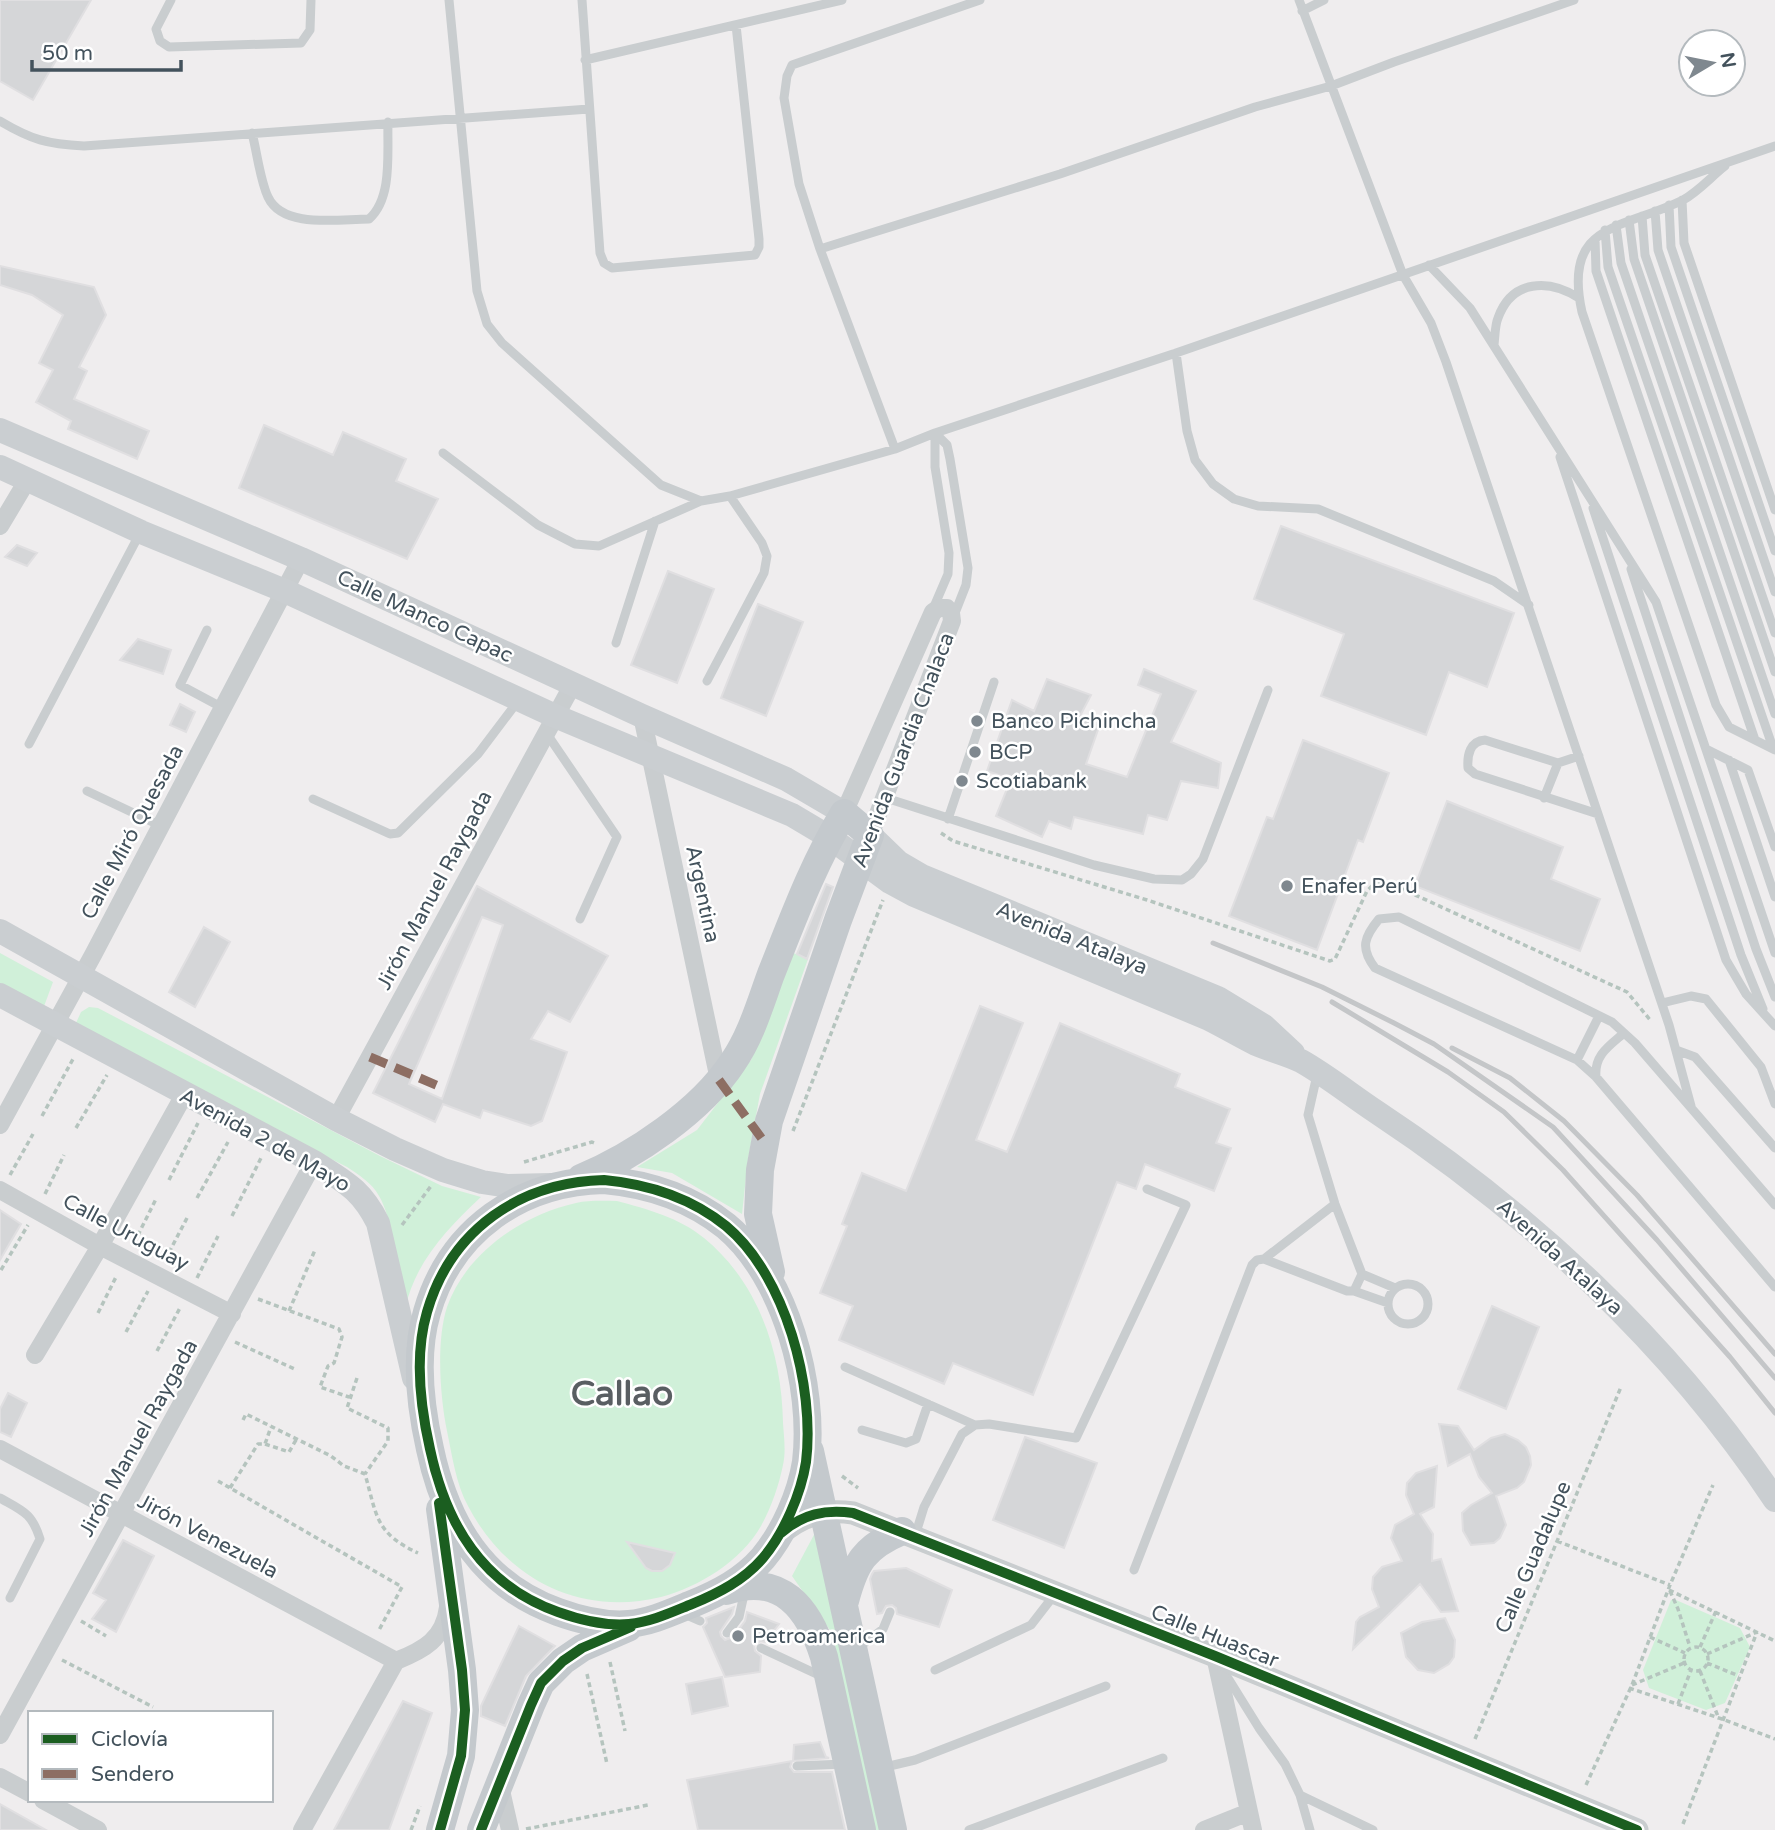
<svg xmlns="http://www.w3.org/2000/svg" width="1775" height="1830" viewBox="0 0 1775 1830" font-family="'Varela Round',sans-serif">
	<rect width="100%" height="100%" fill="#efedee"/>
	<path fill="#d0f0d9" d="M791,952L808,959L760,1094L748,1159L742,1214L672,1173L637,1167L697,1130L751,1060Z
		M0,953L53,982L43,1009L0,986Z
		M89,1007L98,1008L380,1156L442,1186L481,1197C447,1229 415,1262 405,1309C400,1281 393,1219 379,1196C372,1183 359,1175 347,1167L85,1036L76,1023L81,1012Z
		M617,1201C647,1209 680,1218 704,1238C759,1283 782,1354 783,1423C784,1437 786,1452 783,1465C779,1485 771,1508 761,1526C741,1561 699,1587 661,1597C580,1617 506,1579 468,1506C456,1484 452,1455 447,1431C440,1397 436,1341 447,1307C466,1253 522,1215 576,1203C589,1200 604,1201 617,1201Z
		M816,1531L882,1830H874L832,1633L792,1576Z
		M1671,1600H1676L1740,1628L1750,1647L1725,1703L1706,1710L1649,1688L1643,1670Z"/>
	<path fill="#d5d6d8" stroke="#e0dfe1" stroke-width="2" fill-rule="evenodd" d="M0,0H91L33,100L0,81Z
		M0,266L94,287L106,315L79,367L87,371L74,399L149,431L137,459L68,429L71,421L36,402L53,370L39,363L63,315L32,295L0,285Z
		M264,425L333,455L343,432L406,459L396,481L438,499L407,559L239,488Z
		M1281,526L1514,613L1487,687L1449,672L1426,735L1321,696L1344,634L1254,599Z
		M17,545L37,553L27,566L5,557Z
		M668,571L714,589L677,683L631,665Z
		M758,604L803,622L766,716L721,698Z
		M138,639L171,650L163,674L120,660Z
		M1144,669L1196,691L1171,742L1221,763L1218,788L1181,781L1167,820L1148,815L1143,834L1074,817L1071,829L1049,821L1042,837L996,816L1011,779L987,771L1012,700L1034,711L1047,679L1091,695L1080,716L1100,724L1086,764L1127,777L1161,694L1138,685Z
		M180,704L195,712L186,732L170,725Z
		M1303,740L1389,773L1363,842L1358,840L1317,950L1229,916L1267,817L1273,819Z
		M1447,801L1563,847L1551,879L1600,899L1580,951L1415,886Z
		M826,884L833,887L807,959L797,954Z
		M477,886L608,956L570,1022L548,1011L531,1039L567,1052L542,1121L531,1126L483,1110L480,1118L443,1104L435,1122L373,1093ZM482,917L503,925L442,1099L409,1084Z
		M204,927L230,942L195,1007L169,992Z
		M980,1006L1023,1023L976,1140L1007,1152L1060,1023L1180,1074L1175,1087L1230,1109L1216,1143L1231,1148L1214,1191L1145,1164L1136,1189L1117,1182L1033,1395L953,1363L944,1384L839,1340L853,1306L820,1293L847,1226L842,1224L862,1173L906,1191Z
		M0,1210L21,1224L0,1260Z
		M1492,1306L1539,1327L1506,1409L1458,1389Z
		M8,1393L27,1403L11,1437L0,1432V1409Z
		M1439,1424L1458,1426L1474,1450L1491,1438L1505,1434L1518,1440L1526,1447L1530,1456L1531,1465L1524,1482L1517,1488L1496,1496L1506,1525L1500,1538L1494,1543L1471,1545L1463,1531L1462,1513L1471,1505L1492,1493L1479,1477L1470,1454L1448,1466Z
		M1025,1437L1097,1463L1064,1548L993,1520Z
		M1437,1466L1434,1507L1420,1514L1433,1534L1432,1561L1441,1559L1458,1611L1441,1612L1420,1584L1353,1649L1356,1622L1360,1617L1379,1607L1372,1589L1373,1577L1382,1567L1402,1561L1391,1538L1395,1525L1414,1514L1406,1495L1407,1483L1416,1473Z
		M123,1540L154,1556L116,1632L92,1619L106,1600L93,1593Z
		M627,1542L675,1553L670,1565L662,1571H652L646,1568Z
		M906,1568L952,1590L939,1627L897,1614L896,1608L892,1605L886,1606L882,1613L877,1614L870,1579L872,1574L874,1571Z
		M734,1607L732,1614L720,1632L721,1636L725,1640L733,1637L745,1621L747,1612L779,1624L765,1642L760,1641L754,1646L755,1651L761,1656L760,1672L725,1677L703,1627L707,1623L706,1618Z
		M1445,1618L1455,1640L1454,1657L1449,1664L1434,1673L1418,1670L1406,1657L1401,1633L1422,1622Z
		M519,1626L555,1646L526,1676L505,1726L481,1716V1706Z
		M722,1677L728,1706L692,1714L686,1684Z
		M403,1701L432,1713L389,1830H334Z
		M820,1742L826,1757L829,1758L793,1761L794,1745Z
		M792,1761L790,1767L794,1772H832L845,1830H698L687,1780Z
		M0,1804L46,1830H0Z"/>
	<g fill="none" stroke-linecap="round" stroke-linejoin="round">
		<path stroke="#b5c4be" stroke-width="3.5" stroke-dasharray="5 3.5" stroke-linecap="butt" d="M941,833L953,841L1147,900L1330,961L1335,959L1367,891L1374,884L1389,883L1627,992L1651,1021
			M42,1116L73,1059
			M76,1128L107,1075
			M793,1131L883,900
			M524,1162L592,1142L597,1144
			M10,1175L33,1134
			M169,1180L198,1123
			M45,1194L64,1155
			M197,1198L228,1142
			M232,1216L261,1158
			M402,1225L431,1186
			M134,1243L156,1199
			M165,1260L187,1218
			M1,1270L28,1225
			M197,1278L218,1236
			M258,1299L339,1329L342,1337L334,1363L328,1366L320,1387L349,1397
			M289,1311L315,1250
			M98,1313L117,1275
			M126,1332L148,1291
			M235,1342L297,1370
			M157,1351L181,1306
			M357,1378L347,1408L388,1428V1441L365,1474
			M243,1420L246,1414L331,1456L344,1466L365,1474C377,1516 375,1533 418,1553
			M265,1444L289,1452L296,1440
			M842,1476L858,1488
			M218,1481L402,1587L378,1632
			M230,1488L258,1444H265L271,1427
			M1557,1541L1670,1585
			M1669,1590L1775,1641
			M1670,1591L1678,1609L1690,1647
			M81,1621L106,1636
			M1650,1637L1685,1653
			M1684 1659a12 12 0 1 1 24 0a12 12 0 1 1-24 0Z
			M1700,1647L1716,1611
			M1707,1654L1757,1632
			M62,1660L153,1707
			M610,1662L625,1731
			M1707,1663L1739,1676
			M1700,1671L1719,1719
			M587,1674L607,1764
			M1632,1685L1684,1663
			M1629,1688L1722,1719L1775,1739
			M1678,1704L1691,1670
			M1475,1739L1621,1387
			M1586,1785L1632,1685L1670,1585L1713,1485
			M1683,1824L1757,1632
			M526,1829L648,1805
			M411,1830L420,1806"/>
		<path stroke="#c9cdcf" stroke-width="9" d="M171,0L156,29L160,41L169,47L301,43L310,30L311,0
			M449,0L477,291L487,324L502,343L661,485L701,501L730,496L895,449L935,433L1176,353L1775,146
			M582,0L600,253L604,263L612,268L755,255L759,247V239L736,25
			M1299,0L1403,275L1431,323L1446,362L1669,1025L1691,1106
			M1302,11L1324,0
			M585,60L842,0
			M0,121C32,140 47,144 84,146L589,109
			M252,133C257,152 260,180 268,197C283,229 338,219 369,219C393,198 387,152 388,122
			M1725,166C1712,176 1698,192 1683,200C1622,230 1562,222 1582,312L1716,705L1729,727L1775,750
			M1682,200L1684,243L1775,510
			M1669,205L1671,247L1775,551
			M1655,211L1658,250L1775,592
			M1642,216L1645,255L1775,633
			M1629,220L1634,259L1775,672
			M1616,225L1621,263L1775,714
			M1605,230L1608,267L1773,748
			M1595,239L1596,271L1755,740
			M820,249L1060,174L1255,107L1331,86L1394,62L1574,0
			M1429,265L1470,308L1656,602L1775,953
			M1494,345C1495,336 1495,325 1498,318C1512,279 1549,279 1579,298
			M1176,353L1187,431L1195,460L1213,484L1234,499L1258,506L1318,509L1494,581L1529,605
			M935,433L947,445L950,459L968,568L966,585L953,618
			M895,449L820,249L799,184L784,98L787,76L792,65L980,0
			M443,453L538,525L575,544L599,546L701,501
			M1560,457L1726,960L1746,994L1775,1026
			M1593,508L1741,955L1763,1009
			M1631,569L1756,949L1775,997
			M933,609L948,574L949,553L935,467V433
			M207,630L180,685L223,708
			M616,643L655,521
			M707,681L764,573L767,556L762,543L730,496
			M547,734L617,837L580,919
			M29,744L140,533
			M1706,749L1748,770L1775,847
			M1579,756L1558,763L1485,740C1470,741 1467,755 1468,768L1475,774L1598,814
			M1729,760L1775,897
			M87,791L161,826
			M886,798L1094,865L1154,879L1182,880L1191,874L1203,859L1268,690
			M1544,798L1558,763
			M313,799L390,834L398,833L478,754L518,701
			M948,819L994,682
			M1662,1003L1691,996L1706,999L1761,1067L1775,1104
			M1676,1050L1695,1057L1775,1148
			M1577,1060L1599,1016
			M1317,1075L1308,1115L1335,1204L1362,1274L1354,1291
			M1596,1077C1594,1055 1609,1046 1624,1033
			M1775,1205L1635,1043L1612,1022L1399,917L1379,919C1364,937 1360,948 1375,968L1577,1060L1596,1077L1775,1287
			M1264,1259L1335,1204
			M1362,1274L1395,1288
			M1388 1304a20 20 0 1 1 40 0a20 20 0 1 1-40 0Z
			M845,1367L975,1425
			M862,1430L906,1443L916,1439L928,1404
			M0,1498C23,1511 32,1513 40,1539L10,1598
			M915,1536L924,1507L962,1434L975,1425L989,1424L1076,1438L1186,1205L1147,1189
			M1134,1570L1252,1265L1257,1260L1264,1259L1347,1291H1354L1388,1303
			M684,1614L700,1621
			M727,1633L739,1617L745,1590
			M761,1648L823,1677
			M858,1648L883,1629L890,1612
			M935,1670L1031,1625L1055,1594
			M1223,1670L1259,1728L1285,1764L1300,1795L1310,1830
			M797,1766L844,1764
			M881,1768L915,1760L1106,1686
			M1300,1795L1373,1830
			M969,1830L1163,1758"/>
		<path stroke="#c9cdcf" stroke-width="18" d="M0,526L28,479
			M642,716L719,1080
			M844,813L933,612L939,608H947L951,613L952,621L870,835
			M336,1119L573,684
			M0,1125L93,955L301,559
			M0,1190L100,1246L232,1314
			M35,1355L100,1246L184,1095
			M0,1449L396,1661
			M1215,1656L1253,1830
			M396,1661C424,1650 444,1639 448,1607
			M0,1735L314,1162
			M0,1777L30,1793
			M500,1786L510,1830
			M43,1800L98,1830
			M302,1830L396,1661
			M1204,1830L1249,1812"/>
		<path stroke="#c9cdcf" stroke-width="23" d="M778,1536C801,1515 823,1509 853,1513L1215,1656L1637,1830"/>
		<path stroke="#caced1" stroke-width="24" d="M0,430L301,559L642,716L786,779L844,813
			M0,467L141,532L285,591L555,716L792,815L829,837L890,882L914,895L1209,1019C1225,1027 1240,1036 1256,1044C1270,1050 1287,1054 1301,1061C1326,1075 1351,1095 1375,1111C1531,1214 1671,1344 1775,1500
			M870,835L898,862L922,876L1218,998L1264,1026L1293,1053
			M0,931L336,1119L395,1149L443,1170L482,1182L508,1186L551,1185
			M0,995L314,1162C345,1182 361,1189 378,1223L414,1378"/>
		<path stroke="#c4c9cd" stroke-width="28" d="M581,1178C634,1156 701,1111 733,1062C751,1036 760,1004 771,974C793,919 813,864 844,813L870,835L838,920L769,1121L760,1170L758,1214L771,1272
			M604,1180C648,1184 691,1198 726,1226C786,1276 815,1387 806,1462C801,1494 784,1533 763,1558C744,1580 719,1593 692,1604C672,1612 651,1622 629,1624C605,1626 580,1620 558,1612C482,1585 446,1524 430,1449C420,1405 414,1356 427,1312C451,1229 521,1182 604,1180Z
			M810,1451L893,1830
			M440,1509L462,1670L465,1710L461,1756L440,1830
			M726,1591C781,1572 809,1608 824,1657L862,1830
			M845,1601C855,1563 864,1547 902,1531
			M481,1830L531,1705L541,1683L563,1661L582,1648L628,1628"/>
		<path stroke="#c4c6c8" stroke-width="5" d="M1213,943L1322,987L1394,1023L1434,1044L1553,1127L1657,1240L1775,1378
			M1332,1002L1448,1072L1504,1112L1563,1170L1730,1357L1775,1413
			M1452,1048L1510,1078L1564,1121L1637,1195L1775,1354"/>
		<path stroke="#8d6e63" stroke-width="9" stroke-dasharray="18 9" stroke-linecap="butt" d="M370,1057L441,1087
			M719,1080L765,1143"/>
		<defs>
			<path id="cycleway" d="M604,1180C648,1184 691,1198 726,1226C786,1276 815,1387 806,1462C801,1494 784,1533 763,1558C744,1580 719,1593 692,1604C672,1612 651,1622 629,1624C605,1626 580,1620 558,1612C482,1585 446,1524 430,1449C420,1405 414,1356 427,1312C451,1229 521,1182 604,1180Z
				M439,1503L462,1670L465,1710L461,1756L440,1830
				M781,1533C803,1514 825,1509 853,1513L1215,1656L1637,1830
				M481,1830L531,1705L541,1683L563,1661L582,1648L631,1627"/>
		</defs>
		<use href="#cycleway" stroke="#fff" stroke-width="15"/>
		<use href="#cycleway" stroke="#1b5e20" stroke-width="10"/>
	</g>
	<g fill="#7f888f" stroke="#fff" stroke-width="2.5">
		<circle cx="977" cy="721" r="7"/>
		<circle cx="975" cy="752" r="7"/>
		<circle cx="962" cy="781" r="7"/>
		<circle cx="1287" cy="886" r="7"/>
		<circle cx="738" cy="1636" r="7"/>
	</g>
	<g text-anchor="middle" stroke-width="5" stroke-linejoin="round" paint-order="stroke">
		<g font-size="21" fill="#43525c" stroke="#fff">
			<text transform="translate(425 616) rotate(25)" y="7">Calle Manco Capac</text>
			<text transform="translate(903 750) rotate(-69)" y="7">Avenida Guardia Chalaca</text>
			<text transform="translate(132 832) rotate(-62)" y="7">Calle Miró Quesada</text>
			<text transform="translate(434 890) rotate(-62)" y="7">Jirón Manuel Raygada</text>
			<text transform="translate(703 894) rotate(78)" y="7">Argentina</text>
			<text transform="translate(1072 938) rotate(22)" y="7">Avenida Atalaya</text>
			<text transform="translate(265 1140) rotate(29)" y="7">Avenida 2 de Mayo</text>
			<text transform="translate(126 1232) rotate(28)" y="7">Calle Uruguay</text>
			<text transform="translate(1560 1257) rotate(42)" y="7">Avenida Atalaya</text>
			<text transform="translate(138 1438) rotate(-61)" y="7">Jirón Manuel Raygada</text>
			<text transform="translate(208 1536) rotate(28)" y="7">Jirón Venezuela</text>
			<text transform="translate(1533 1557) rotate(-67)" y="7">Calle Guadalupe</text>
			<text transform="translate(1215 1636) rotate(22)" y="7">Calle Huascar</text>
		</g>
		<g font-size="21" fill="#43525c" stroke="#fff" text-anchor="start">
			<text x="991" y="728">Banco Pichincha</text>
			<text x="989" y="759">BCP</text>
			<text x="976" y="788">Scotiabank</text>
			<text x="1301" y="893">Enafer Perú</text>
			<text x="752" y="1643">Petroamerica</text>
		</g>
		<g font-size="35" font-weight="bold" fill="#595e62" stroke="#fff">
			<text x="622" y="1405">Callao</text>
		</g>
	</g>
	<rect x="28" y="1711" width="245" height="91" fill="#ffffff" stroke="#b4babe" stroke-width="2"/>
	<rect x="42" y="1734" width="35" height="10" fill="#1b5e20" stroke="#b4babe" stroke-width="2"/>
	<text x="91" y="1746" font-size="21" fill="#43525c">Ciclovía</text>
	<rect x="42" y="1769" width="35" height="10" fill="#8d6e63" stroke="#b4babe" stroke-width="2"/>
	<text x="91" y="1781" font-size="21" fill="#43525c">Sendero</text>
	<g transform="translate(1712 63) rotate(80)"><circle r="33" fill="#ffffff" stroke="#b4babe" stroke-width="2"/>
	<path d="M0-5L12 26L0 18L-12 26Z" fill="#7f888f"/>
	<text y="-10" font-size="19" font-weight="bold" text-anchor="middle" fill="#43525c">N</text>
	</g>
	<path d="M32 60v10h149v-10" fill="none" stroke="#43525c" stroke-width="3.5"/>
	<text x="42" y="60" font-size="21" fill="#43525c" stroke="#ffffff" stroke-width="5" paint-order="stroke">50 m</text>
</svg>
